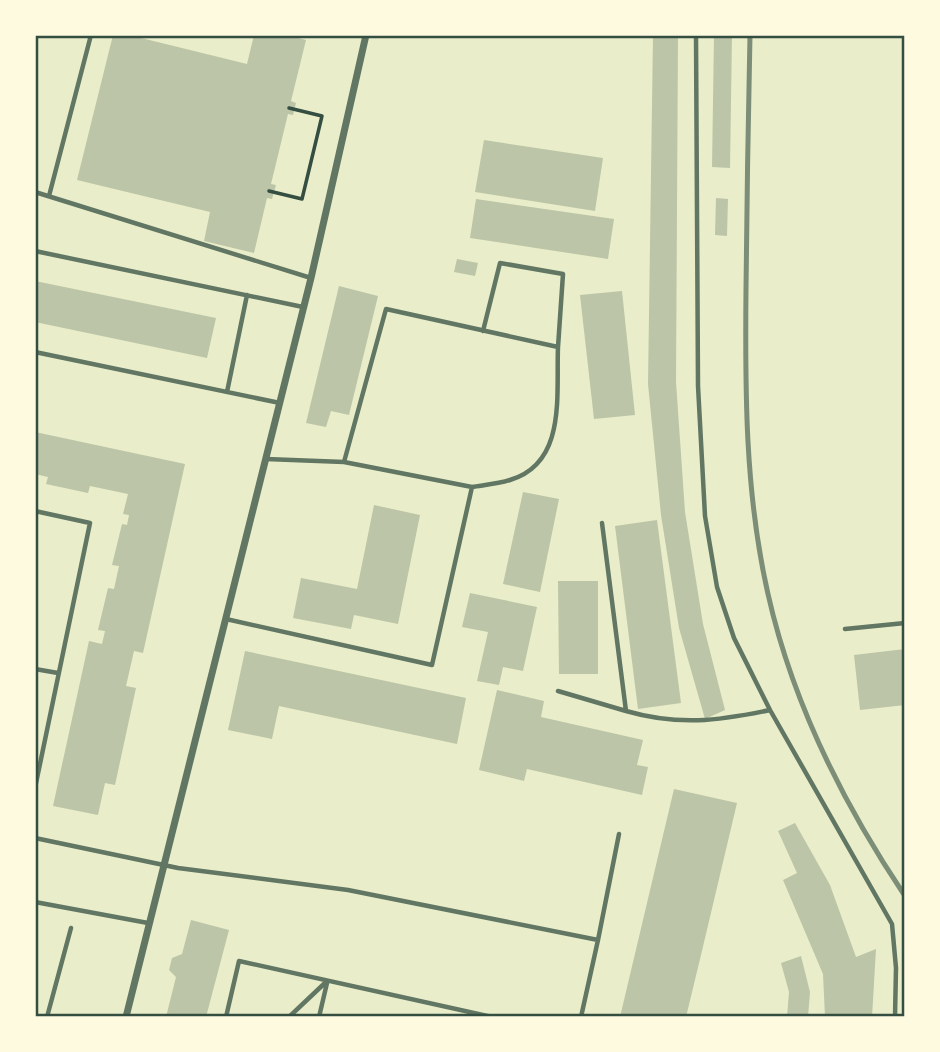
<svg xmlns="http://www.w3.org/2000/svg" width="940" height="1052" viewBox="0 0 940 1052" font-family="'PT Sans',sans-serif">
	<rect width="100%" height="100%" fill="#e9edc9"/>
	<path fill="#bcc5a7" d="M113,35H129L247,64L254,35H287L306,40L291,101L296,103L293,115L288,114L271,184L276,185L272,199L267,198L254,253L204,241L210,212L77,180Z
		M653,35H678L676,382L685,512L703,624L725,710L705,719L679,628L661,515L648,384Z
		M714,35H732L730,168L712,167Z
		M484,140L603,158L595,211L475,192Z
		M716,198L728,199L727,236L715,235Z
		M476,199L614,219L608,259L470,238Z
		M457,259L478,263L475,276L454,272Z
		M35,281L216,318L207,358L35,322Z
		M339,286L378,296L349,415L331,411L326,427L306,423Z
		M622,291L635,415L594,419L580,295Z
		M35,432L185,464L143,653L134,651L126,686L136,688L115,785L105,783L98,815L53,806L89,641L102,644L105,631L98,630L108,588L114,589L119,566L112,565L122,524L127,525L129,515L123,514L128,494L90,486L88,493L46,484L48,477L35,474Z
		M523,492L559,499L540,592L503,584Z
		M374,505L420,515L398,624L354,615L351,629L293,618L301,578L357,589Z
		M657,520L681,703L638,709L615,526Z
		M558,581H598V674H559Z
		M470,593L537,607L523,671L503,667L499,685L477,681L488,632L462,627Z
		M905,649V705L860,710L854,655Z
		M245,651L466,698L457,744L279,706L272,739L228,730Z
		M497,690L544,701L541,717L643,740L637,765L648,767L642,795L527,769L524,781L479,770Z
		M674,789L737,803L701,955L686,1017H620Z
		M795,823L830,885L856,957L876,949L872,1017H825L823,974L783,880L797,873L778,831Z
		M191,920L229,930L206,1017H166L176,977L169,970L172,958L182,954Z
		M801,956L810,992L808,1017H787L789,992L781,963Z"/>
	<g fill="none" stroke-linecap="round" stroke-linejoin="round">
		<path stroke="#344e41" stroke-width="3.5" d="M269,191L302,199L322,116L289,108"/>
		<path stroke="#617663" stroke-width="4.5" d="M696,35L698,386L705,516L717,587L734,638L770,710L892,924L896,968L895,1017
			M35,192L311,278
			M49,196L91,35
			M35,251L303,307
			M483,331L500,263L563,274L558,347
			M35,352L280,403
			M227,392L247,295
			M344,462L472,487
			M35,511L90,523L35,788
			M602,523L626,711C678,726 718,721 770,710
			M226,619L432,665L472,487C484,485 498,484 510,480C567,463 556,395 558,347L386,309L344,462L266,459
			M845,629L905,623
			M35,669L58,673
			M558,691L626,711
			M35,838L178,868L348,890L598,940L619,834
			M35,902L148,923
			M47,1017L71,928
			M226,1017L239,961L492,1017
			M289,1017L326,982
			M319,1017L327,983
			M581,1017L598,940"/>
		<path stroke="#617663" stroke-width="7" d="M126,1017L311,278L366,35"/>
		<path stroke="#7c8e77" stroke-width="5" d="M750,35C748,120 747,204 746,289C745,391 745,493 768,594C792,701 844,805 905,896"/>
	</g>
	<rect width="940" height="1052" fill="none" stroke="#fefae0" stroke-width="74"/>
	<rect x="37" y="37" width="866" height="978" fill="none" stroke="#344e41" stroke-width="2.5"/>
</svg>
